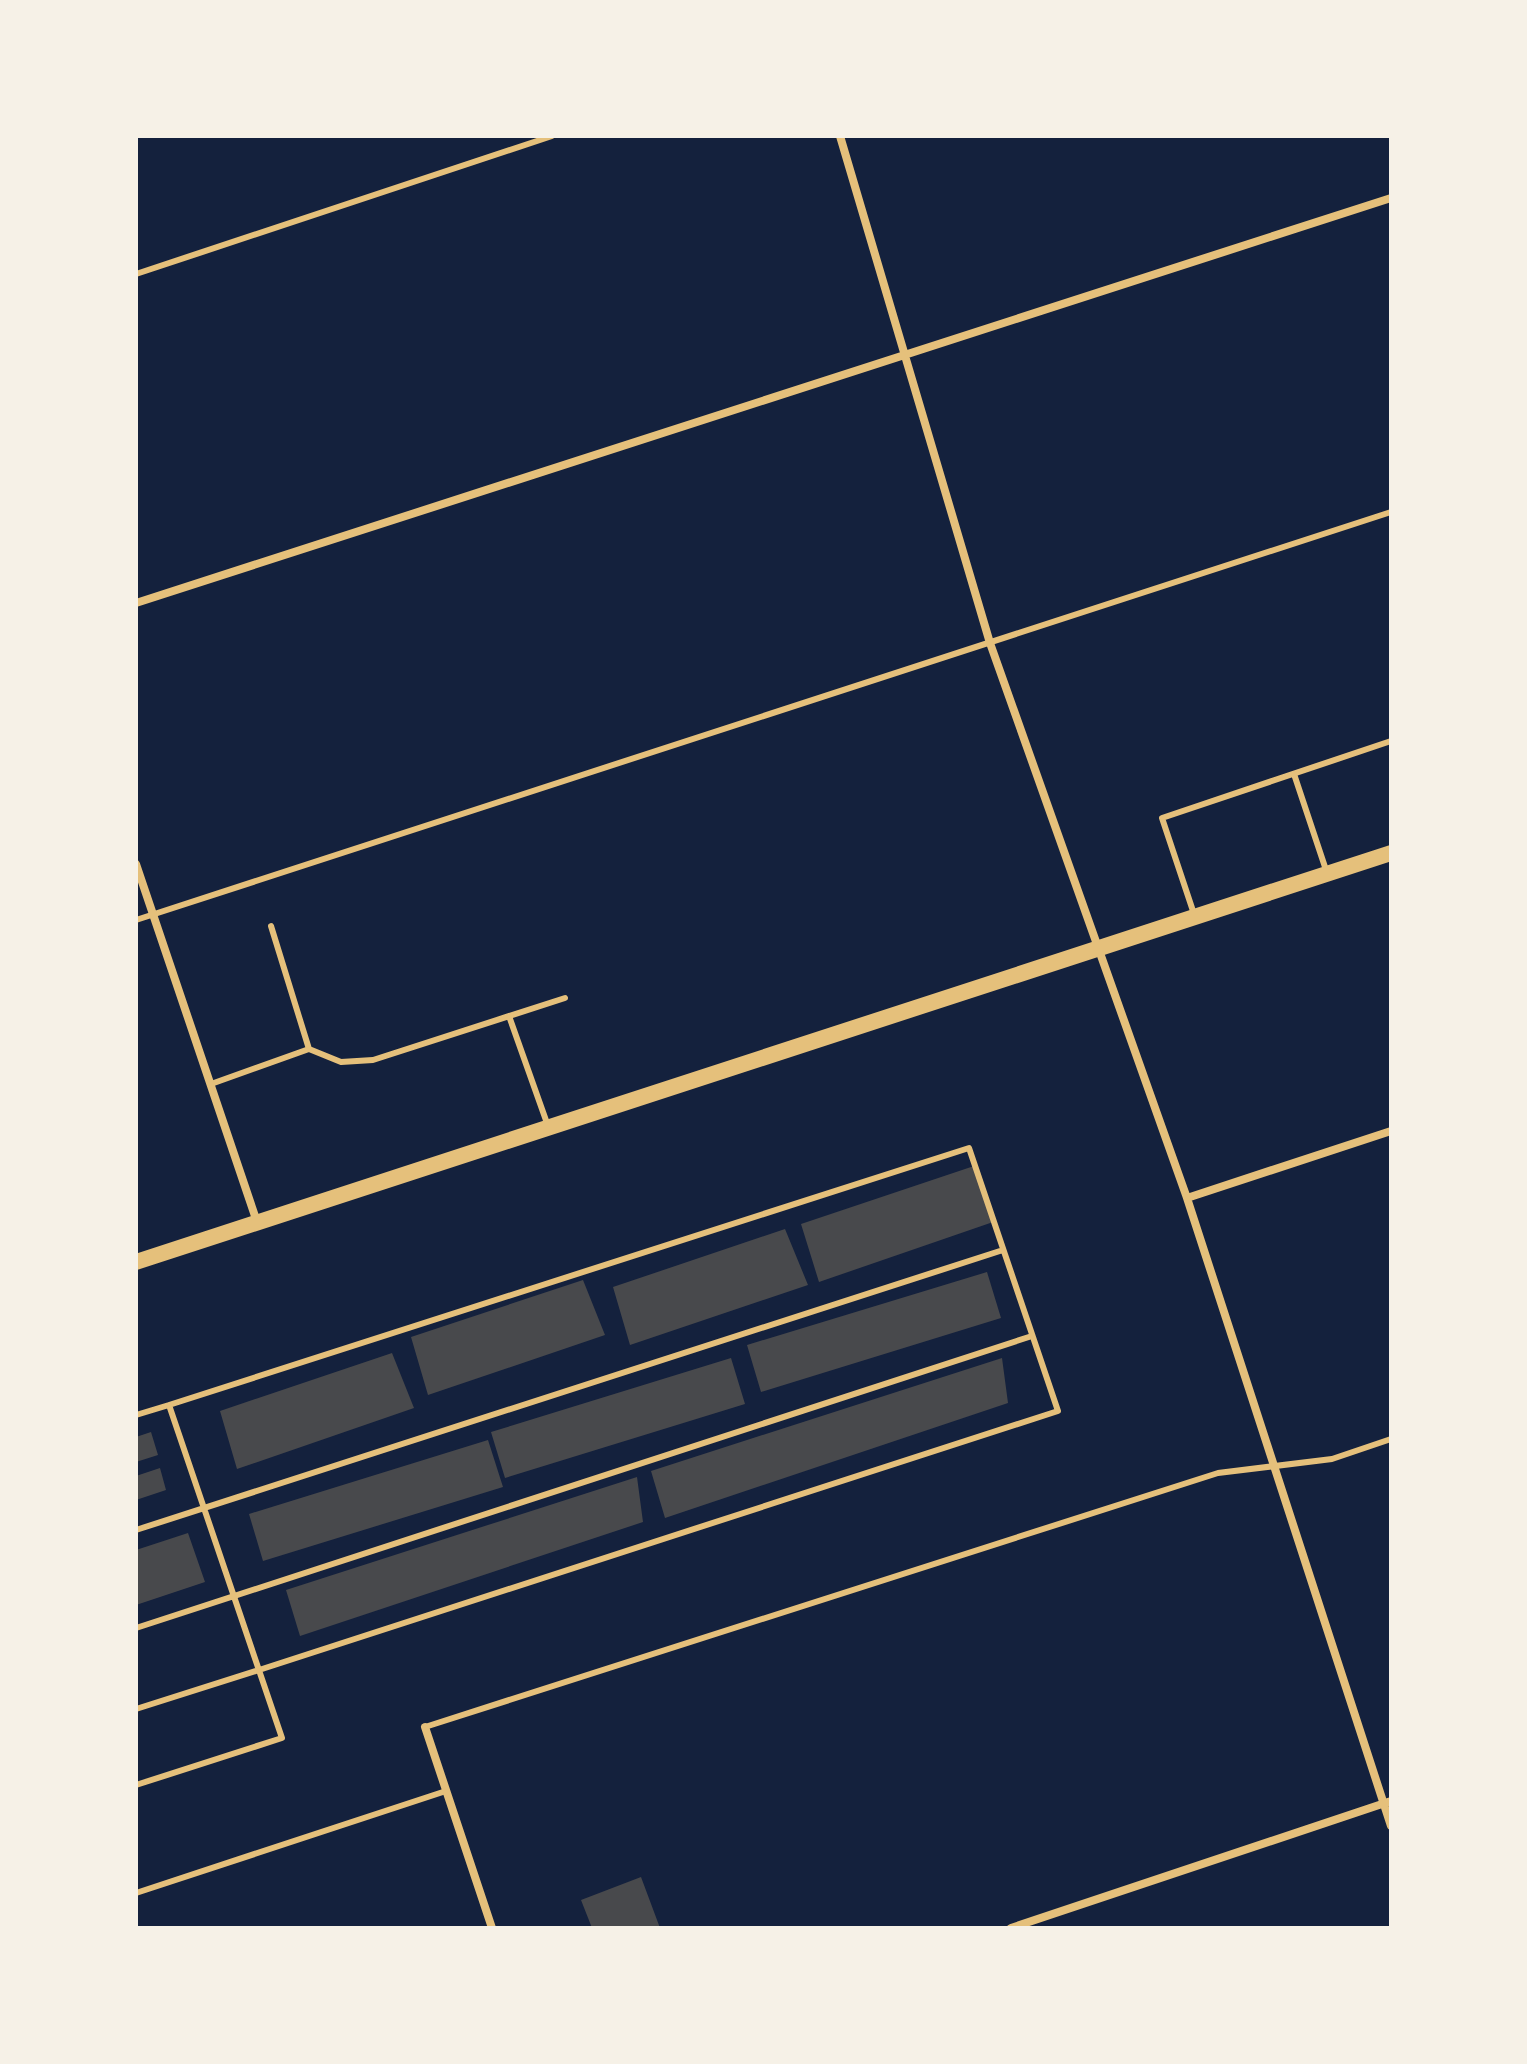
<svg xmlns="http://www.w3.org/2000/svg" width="1527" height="2064" viewBox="0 0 1527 2064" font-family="'Public Sans',sans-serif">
	<rect width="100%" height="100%" fill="#14213d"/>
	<path fill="#48494c" d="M974,1166L996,1221L819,1282L801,1224Z
		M785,1229L808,1285L630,1345L613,1287Z
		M987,1272L1001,1318L761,1392L747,1345Z
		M583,1280L605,1335L428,1395L411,1337Z
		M392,1353L414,1408L237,1469L220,1411Z
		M731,1358L745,1404L505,1478L491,1432Z
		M1002,1358L1008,1403L665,1518L651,1471Z
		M151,1432L158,1455L136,1462V1437Z
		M488,1440L503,1487L263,1561L249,1514Z
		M160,1468L166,1490L136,1500V1476Z
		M637,1477L643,1522L300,1636L286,1590Z
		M188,1533L205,1582L136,1605V1550Z
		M641,1877L660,1928H592L581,1900Z"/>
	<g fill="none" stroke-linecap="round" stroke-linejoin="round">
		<path stroke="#e5c07b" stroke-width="6" d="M136,274L552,136
			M1294,774L1326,870
			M1195,917L1162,818L1391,741
			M136,920L1391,512
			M509,1016L548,1126
			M309,1049L341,1062L373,1060L565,998
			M211,1084L309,1049L271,926
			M136,1415L169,1405
			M136,1530L1003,1250
			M136,1628L1032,1336
			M136,1709L259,1670L1058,1411L969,1148L169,1405C207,1516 244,1627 282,1738L136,1785
			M425,1727L1218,1473L1332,1459L1391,1439
			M136,1893L446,1791"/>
		<path stroke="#e5c07b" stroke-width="8" d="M840,136L990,643L1187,1198L1391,1826
			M136,603L1391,198
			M136,864L257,1222
			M1187,1198L1391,1131
			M425,1727L492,1928
			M1011,1928L1391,1801"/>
		<path stroke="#e5c07b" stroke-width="16" d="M136,1262L1391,853"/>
	</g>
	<rect width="1527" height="2064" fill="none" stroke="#f6f1e7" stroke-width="276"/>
</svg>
